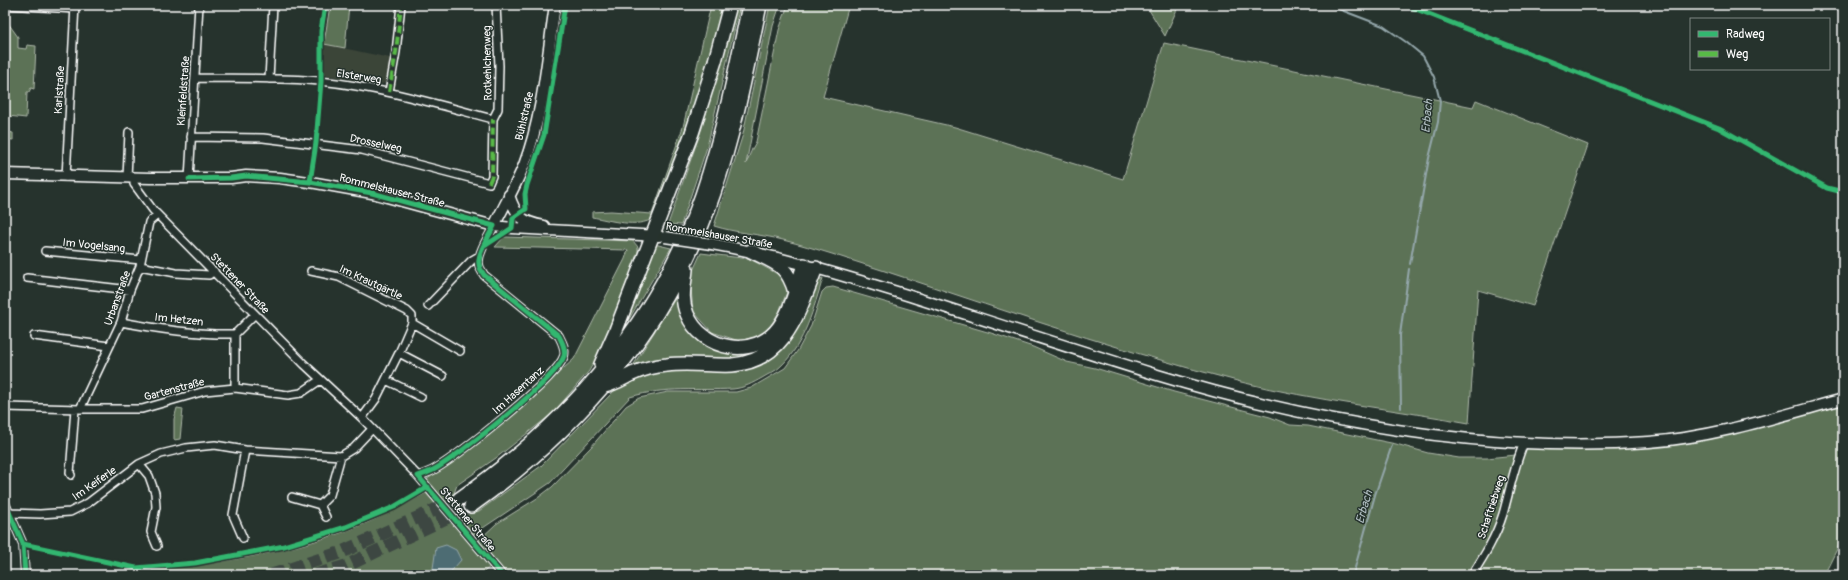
<svg xmlns="http://www.w3.org/2000/svg" width="1848" height="580" viewBox="0 0 1848 580" font-family="Pangolin,sans-serif">
	<rect width="100%" height="100%" fill="#26332d"/>
	<filter id="ink" filterUnits="userSpaceOnUse"><feTurbulence type="fractalNoise" baseFrequency=".025" numOctaves="2"/><feDisplacementMap in="SourceGraphic" scale="8" xChannelSelector="R" yChannelSelector="G"/><feConvolveMatrix kernelMatrix="1 2 1 2 8 2 1 2 1" color-interpolation-filters="sRGB"/></filter>
	<g filter="url(#ink)">
		<path fill="#3b4439" d="M324,44L390,58L391,60L386,82L383,84L323,75Z"/>
		<path fill="#5c7256" stroke="#aeb8aa" d="M330,5H349L345,48L324,44Z
			M711,5H725L692,118L654,218C637,229 610,220 592,217V212L611,211L652,214L683,127Z
			M735,5H740L707,147L681,225L668,224L702,128Z
			M770,5H780L773,26L746,164L752,149L756,142L779,30L788,5H849L823,97L955,127L1123,179L1164,43L1473,107L1476,100L1588,145L1533,306L1478,290L1469,423C1393,409 1316,401 1241,382C1102,347 968,297 832,254C816,249 799,244 783,240C760,234 736,233 714,226L743,134Z
			M1146,5H1179L1165,36Z
			M5,23H8L18,37V48L26,49L27,45L36,46L34,89L31,88L29,92H27L26,118L8,116V132L13,133V140L5,139Z
			M504,237L633,241L638,247V254L605,343L589,371L553,413L496,458L457,485L453,496L465,514L479,511L541,466L614,391L646,373L768,359L788,342L816,281L823,278C814,307 805,343 782,365C777,371 768,374 762,378C753,383 744,388 733,389C697,391 667,386 630,397L550,483L474,534L426,480L492,433L574,359L625,259L628,250L495,247Z
			M654,244L671,248L619,336Z
			M701,253L750,259L785,278L787,292L779,312L770,327L760,336L739,341L712,332L693,311L690,277Z
			M833,287L991,333L1033,347L1067,362L1095,368L1174,392L1270,417L1290,425L1308,426L1396,444L1428,453L1459,458H1487L1516,455L1499,515L1486,548L1469,575H505L492,561L479,540L496,524L539,497L552,487L591,447L626,406L639,398L668,392H736L751,388L785,368L798,350L811,326L822,292L826,288Z
			M678,294L685,324L709,348L736,353L765,344L766,349L738,360L631,369Z
			M1843,405V537L1824,575H1474L1490,551L1521,456L1525,448C1568,449 1611,451 1653,447C1717,439 1780,421 1843,405Z
			M177,408L183,409L180,439L174,440V419Z
			M426,493L490,567L480,575H169L152,571L153,569C219,564 284,553 346,531C374,521 400,507 426,493Z"/>
		<path fill="#4d6c73" stroke="#94a7ab" d="M446,545L456,550L461,560L448,575H432L436,548Z"/>
		<g fill="none" stroke-linecap="round" stroke-linejoin="round">
			<path stroke="#94a7ab" stroke-width="2" d="M1328,5L1383,26L1406,42L1423,56L1434,77L1440,101L1438,122L1429,158L1410,264
				M1401,408L1400,335L1409,269
				M1353,575L1375,495L1392,445"/>
			<path stroke="#3c4742" stroke-width="13" stroke-dasharray="13 6" stroke-linecap="butt" d="M272,575L342,552L459,499
				M316,575L346,566L471,506"/>
			<defs>
				<path id="street" d="M5,5L75,9
					M195,78C237,78 279,78 320,81C379,87 436,104 493,119
					M269,79L273,5
					M389,92L396,52L401,5
					M191,137L263,138L362,150L489,183L492,176L493,119L498,109L499,66L496,5
					M66,177L75,5
					M127,178L129,132
					M134,178V184L153,210L304,364L362,418L418,476L502,575
					M189,179L199,5
					M45,251L141,260
					M140,266L176,273L209,275L214,271
					M311,271L339,277L407,311L412,316V323L399,353L376,399L362,418
					M27,278L130,290
					M428,306L472,260L479,256
					M121,322C159,329 197,335 235,334L255,314
					M412,323L460,351
					M34,336L109,346
					M399,353L443,376
					M386,380L421,397
					M235,388V334
					M5,407L80,409H142L205,391L235,388L288,395L301,393L320,380
					M80,409L121,322L130,290L140,266L149,222L157,215
					M139,464L149,476L155,493L156,507L151,532L157,546
					M71,475L70,473L75,409
					M418,476C424,474 430,472 435,469C459,455 557,379 564,356C566,349 562,342 559,336L484,275C482,271 479,268 479,264C477,254 490,234 494,226
					M292,497L320,505
					M5,503L23,544L25,575
					M10,513L40,514L70,512L88,503L139,464L161,454L186,448L215,445L245,450L341,456L354,448L372,429
					M326,517L320,505L330,495L341,456
					M243,538L233,515L245,450
					M1472,575C1484,556 1496,537 1503,514C1510,490 1514,466 1524,443"/>
				<path id="secondary" d="M5,174L150,178H231L246,176L280,178L316,183L372,193L494,226L512,228L659,236
					M509,195C516,216 521,222 544,226
					M494,226C504,206 516,185 524,165C543,115 547,58 555,5
					M712,244C779,256 845,276 910,296C991,322 1073,349 1154,374C1308,421 1488,454 1649,442C1715,437 1780,416 1843,399"/>
				<path id="highway" d="M751,251C775,263 787,264 795,292
					M686,269C685,284 680,298 687,314C702,351 755,360 779,327C792,309 797,285 804,265
					M601,364L616,330L692,133L715,61L730,5
					M604,386C615,384 622,379 632,374C643,369 655,366 667,365C689,362 710,366 732,365C786,361 799,311 816,268
					M459,499C570,422 657,324 702,195C723,133 736,69 749,5
					M471,506C583,426 669,325 714,193C735,132 747,68 760,5"/>
			</defs>
			<use href="#street" stroke="#fff" stroke-width="10"/>
			<use href="#secondary" stroke="#fff" stroke-width="13"/>
			<use href="#highway" stroke="#fff" stroke-width="16"/>
			<use href="#street" stroke="#26332d" stroke-width="7"/>
			<use href="#secondary" stroke="#26332d" stroke-width="10"/>
			<use href="#highway" stroke="#26332d" stroke-width="13"/>
			<defs>
				<path id="secondary-bridge" d="M665,237L712,244"/>
			</defs>
			<use href="#secondary-bridge" stroke="#fff" stroke-width="13" stroke-linecap="butt"/>
			<use href="#secondary-bridge" stroke="#26332d" stroke-width="10"/>
			<path stroke="#58b947" stroke-width="4" stroke-dasharray="8 4" stroke-linecap="butt" d="M389,92L396,52L401,5
				M489,183L492,176L493,119"/>
			<defs>
				<path id="cycleway" d="M1406,5L1719,128L1827,188L1843,192
					M189,179L231,178L246,176L310,182L372,193L494,226C490,234 477,254 479,264C479,268 482,271 484,275L559,336C562,342 566,349 564,356C557,379 459,455 435,469C430,472 424,474 418,476L502,575
					M310,182L316,143L321,81V31L325,5
					M483,247L512,228L513,218L526,209L525,194L527,185L544,135L565,5
					M5,503L23,544L25,575
					M23,544L136,568L195,563L284,546L346,527L394,507L428,487"/>
			</defs>
			<use href="#cycleway" stroke="#26332d" stroke-width="8"/>
			<use href="#cycleway" stroke="#33b770" stroke-width="5"/>
		</g>
	</g>
	<g text-anchor="middle" stroke-width="3" stroke-linejoin="round" paint-order="stroke">
		<g font-size="11" fill="#fff" stroke="#26332d">
			<text transform="translate(487 63) rotate(-91)" y="4">Rotkehlchenweg</text>
			<text transform="translate(359 76) rotate(9)" y="4">Elsterweg</text>
			<text transform="translate(59 90) rotate(-87)" y="4">Karlstraße</text>
			<text transform="translate(183 91) rotate(-86)" y="4">Kleinfeldstraße</text>
			<text transform="translate(524 116) rotate(-77)" y="4">Bühlstraße</text>
			<text transform="translate(376 143) rotate(12)" y="4">Drosselweg</text>
			<text transform="translate(392 190) rotate(14)" y="4">Rommelshauser Straße</text>
			<text transform="translate(719 235) rotate(10)" y="4">Rommelshauser Straße</text>
			<text transform="translate(94 245) rotate(6)" y="4">Im Vogelsang</text>
			<text transform="translate(371 282) rotate(25)" y="4">Im Krautgärtle</text>
			<text transform="translate(240 283) rotate(46)" y="4">Stettener Straße</text>
			<text transform="translate(117 298) rotate(-70)" y="4">Urbanstraße</text>
			<text transform="translate(179 319) rotate(6)" y="4">Im Hetzen</text>
			<text transform="translate(174 389) rotate(-15)" y="4">Gartenstraße</text>
			<text transform="translate(518 390) rotate(-42)" y="4">Im Hasentanz</text>
			<text transform="translate(94 483) rotate(-35)" y="4">Im Keiferle</text>
			<text transform="translate(1491 507) rotate(-72)" y="4">Schaftriebweg</text>
			<text transform="translate(468 519) rotate(50)" y="4">Stettener Straße</text>
		</g>
		<g font-size="12" font-style="italic" fill="#afbdc0" stroke="#26332d">
			<text transform="translate(1427 116) rotate(-85)" y="4">Erbach</text>
			<text transform="translate(1364 507) rotate(-74)" y="4">Erbach</text>
		</g>
	</g>
	<rect width="1848" height="580" fill="none" stroke="#26332d" stroke-width="20"/>
	<rect x="10" y="10" width="1828" height="560" fill="none" stroke="#fff" stroke-width="1.5" filter="url(#ink)"/>
	<rect x="1690" y="18" width="140" height="52" fill="#26332d" stroke="#7d8581"/>
	<rect x="1698" y="31" width="20" height="6" fill="#33b770" stroke="#7d8581"/>
	<text x="1726" y="38" font-size="12" fill="#ffffff">Radweg</text>
	<rect x="1698" y="51" width="20" height="6" fill="#58b947" stroke="#7d8581"/>
	<text x="1726" y="58" font-size="12" fill="#ffffff">Weg</text>
</svg>
